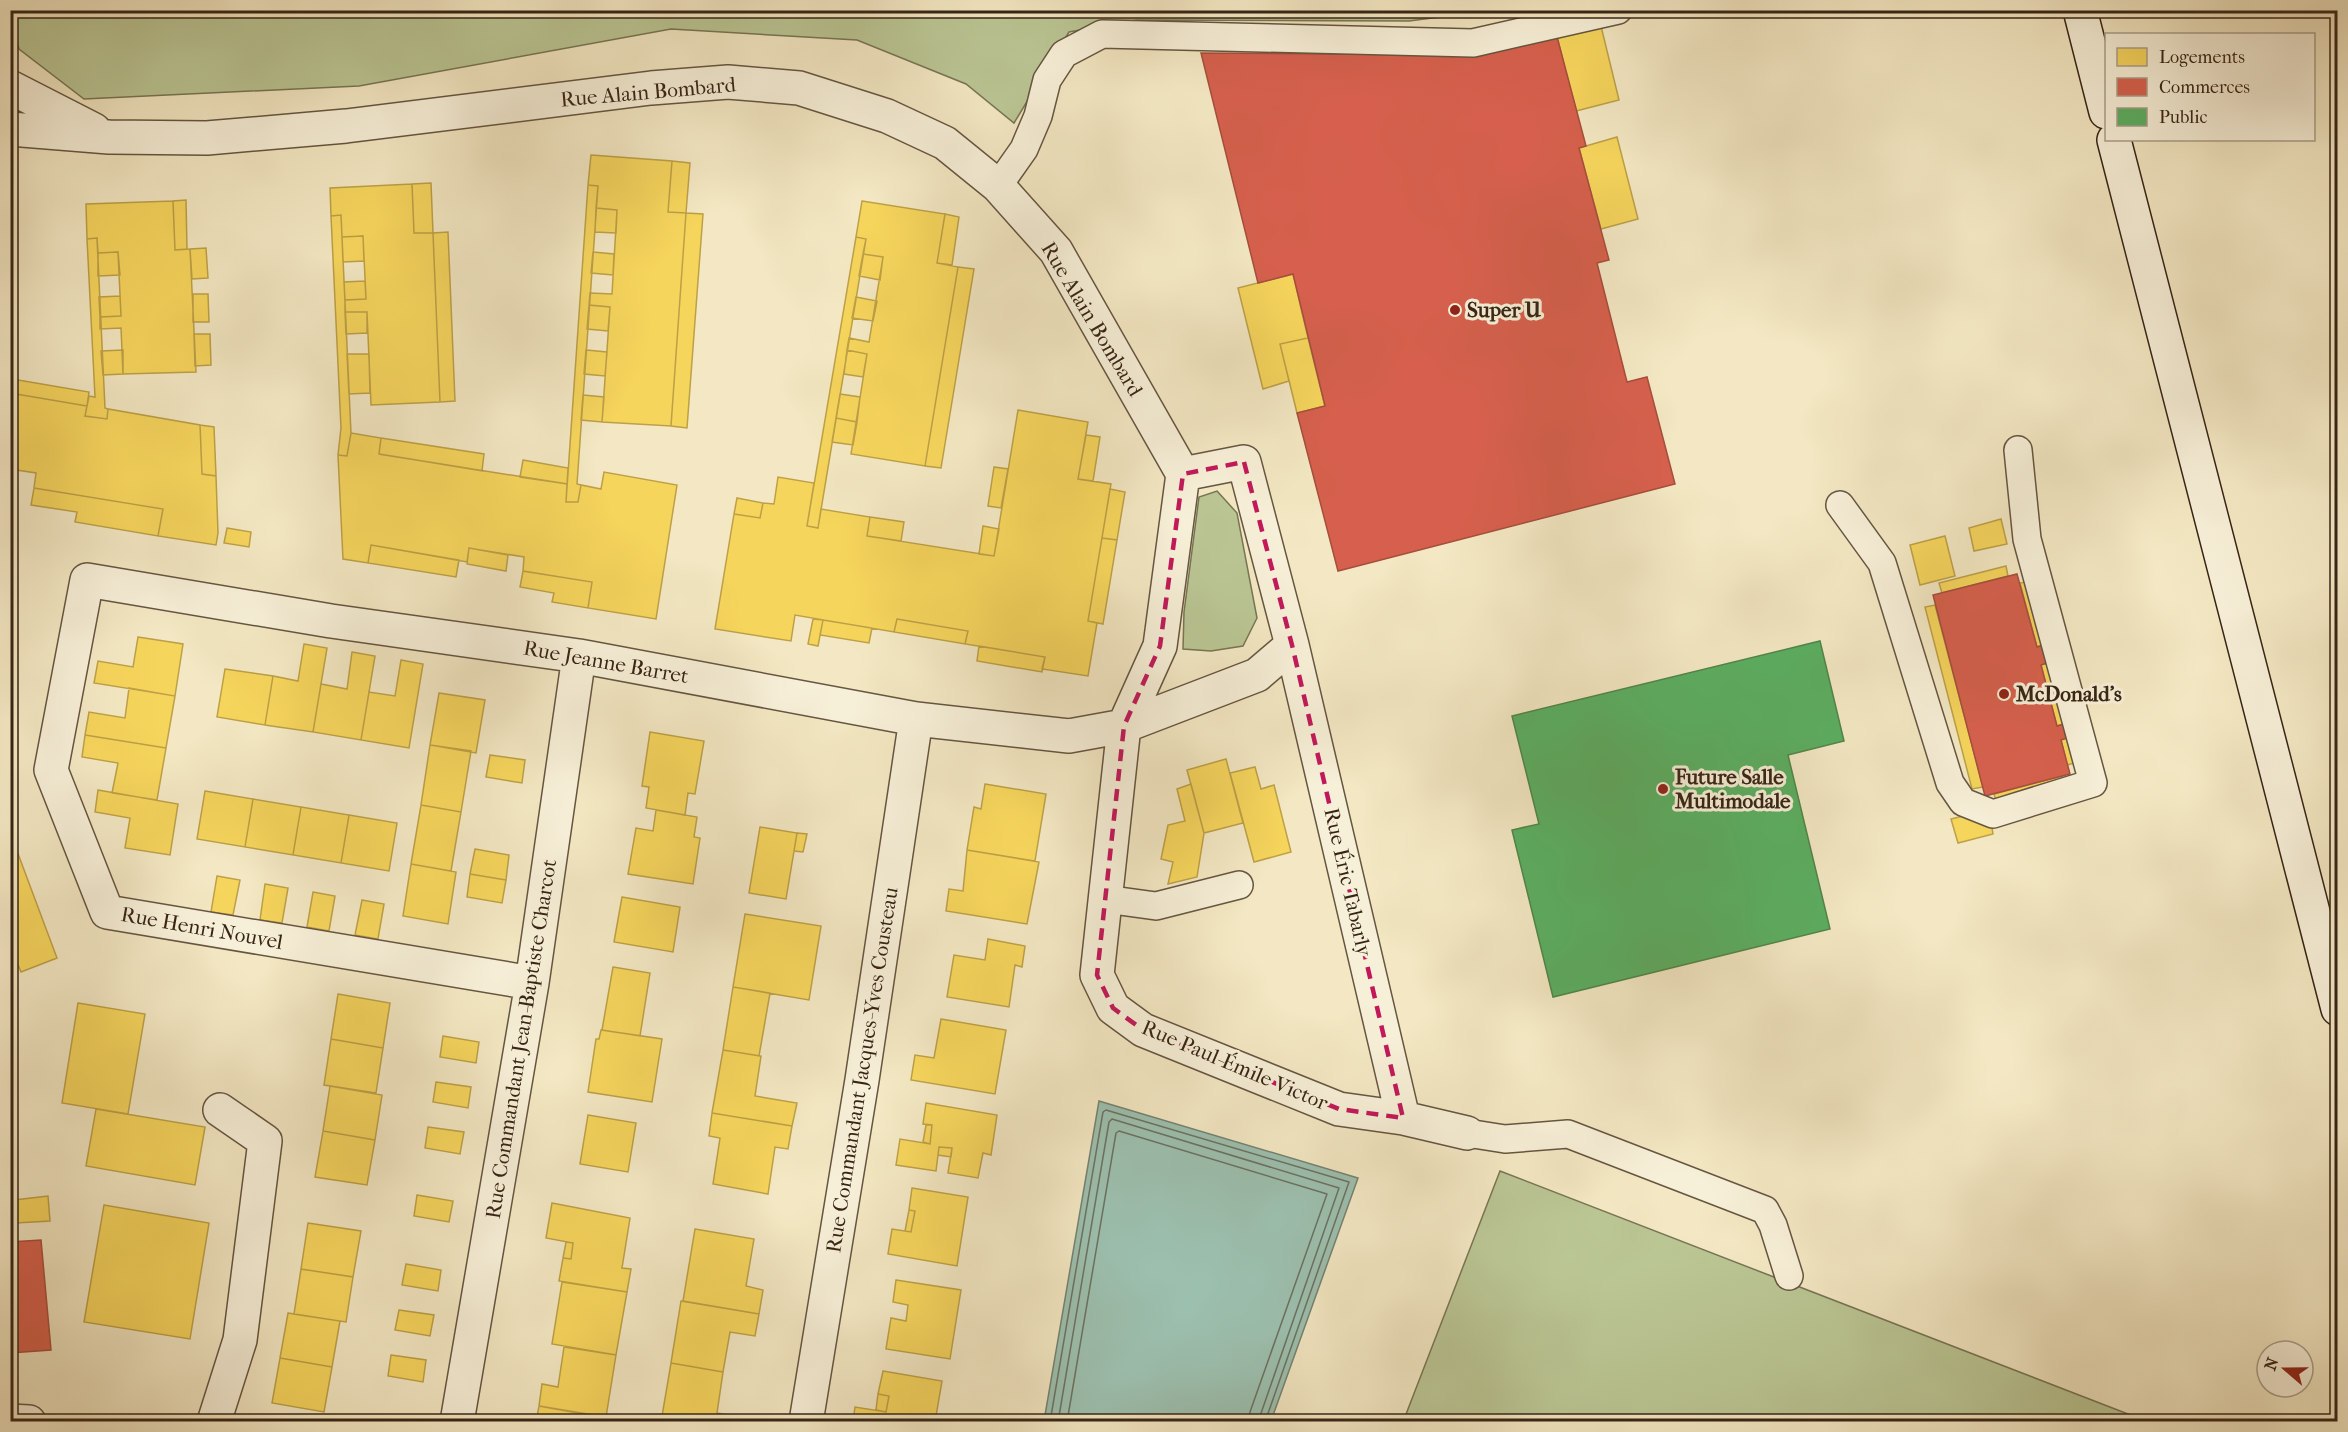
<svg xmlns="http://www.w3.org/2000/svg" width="2348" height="1432" viewBox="0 0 2348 1432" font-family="'IM FELL French Canon',serif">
	<rect width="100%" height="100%" fill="#f3e8c3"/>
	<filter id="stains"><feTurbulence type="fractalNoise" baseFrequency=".00333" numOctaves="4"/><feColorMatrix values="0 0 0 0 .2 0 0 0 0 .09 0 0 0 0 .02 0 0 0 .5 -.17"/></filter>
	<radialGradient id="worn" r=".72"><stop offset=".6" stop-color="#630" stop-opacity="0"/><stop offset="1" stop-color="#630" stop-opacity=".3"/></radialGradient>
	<path fill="#bac694" stroke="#787555" stroke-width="1.5" d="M10,11H1487L1409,21L1137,20L1069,32L1014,123L966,84L857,40L671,29L359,86L84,99L19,49L11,23Z
		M1217,491L1237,513L1257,618L1243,646L1211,651L1183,649L1184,612L1199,497Z
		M1500,1171L2146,1421L1403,1422Z"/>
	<path fill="#9cc0af" stroke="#748272" stroke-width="1.5" d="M1099,1101L1358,1178L1271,1421H1044Z"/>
	<path fill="#f6d55c" stroke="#bda047" stroke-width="1.5" d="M1600,22L1619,100L1576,111L1556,33Z
		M1617,137L1638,219L1601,229L1579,148Z
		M591,155L672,161L668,212L686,213L671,426L602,422L610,307L589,305L590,293L612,294L617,210L596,208L598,186L588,185Z
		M672,161L690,163L686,213L668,212Z
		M431,183L433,233H414L412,184Z
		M412,184L414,233H433L440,402L371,405L367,312H345V300L366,299L363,236L342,237L341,215L331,216L330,188Z
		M588,185L598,186L577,484L581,485L578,502H566Z
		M186,200L187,249L175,250L173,201Z
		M173,201L175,250L190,249L196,372L123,374L121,328L100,329V317L121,316L118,252L98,253L97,238L87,239L86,204Z
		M862,201L945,214L937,263L958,267L925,466L851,454L867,354L847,350L849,338L869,342L883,257L863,254L866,239L856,237Z
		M596,208L617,210L616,233L595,232Z
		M686,213L703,214L687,428L671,426Z
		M945,214L959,217L952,265L937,263Z
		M341,215L351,433L347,456L338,455L341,428L331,216Z
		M448,232L455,401L440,402L433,233Z
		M363,236L364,261L343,262L342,237Z
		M856,237L866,239L818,528L807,526Z
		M97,238L105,408L108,409L107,419L85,416L89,396L95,397L87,239Z
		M206,248L208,278L192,279L190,249Z
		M118,252L120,275L98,276V253Z
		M593,252L614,254L613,275L591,273Z
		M863,254L883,257L880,280L859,276Z
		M958,267L974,269L941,468L925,466Z
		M1293,274L1308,338L1280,344L1289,381L1263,389L1238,288Z
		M365,281L366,299L345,300L344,282Z
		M193,294H208L209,322H193Z
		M120,296L121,316L100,317L99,297Z
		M856,297L877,301L873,321L852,318Z
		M589,305L610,307L608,331L587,329Z
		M345,312H367V333L346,334Z
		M194,334H210L211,365L195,366Z
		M1308,338L1325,406L1297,413L1280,344Z
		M123,350V374L103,375L101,351Z
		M586,350L607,352L605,376L584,374Z
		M847,350L867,354L863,377L844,374Z
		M347,354H369L370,393L349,394Z
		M10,379L18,380L16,394L10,393Z
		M18,380L89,392L87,406L16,394Z
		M10,393L87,406L85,416L107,419L108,409L200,425L202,474L216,476L218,533L216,545L158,536L163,509L34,488L36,473L10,469Z
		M840,394L860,397L857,422L836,418Z
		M583,395L604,397L602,422L581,420Z
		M1018,410L1088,422L1078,479L1111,484L1088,621L1097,623L1088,676L1042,669L1045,657L965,644L968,631L897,619L894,632L795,615L791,641L715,629L734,514L760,518L763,503L774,504L778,477L814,483L807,526L818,528L821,509L870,517L867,536L994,556Z
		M836,418L857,422L853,445L832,442Z
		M200,425L214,427L216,476L202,474Z
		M351,433L381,438L379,454L567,484L566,502H578L581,485L601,489L604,472L677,485L656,619L588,608L592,582L523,571L524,557L469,548L467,562L371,545L368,563L343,559L338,455L347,456Z
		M1086,435L1100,437L1093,481L1078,479Z
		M381,438L484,454L482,471L379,454Z
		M523,460L568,468L567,484L520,477Z
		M994,467L1008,469L1001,508L988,506Z
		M34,488L163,509L158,536L75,522L77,512L31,505Z
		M1110,489L1125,492L1117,540L1102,538Z
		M737,498L763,503L760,518L734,514Z
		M870,517L904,522L901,541L867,536Z
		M2001,519L2007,544L1974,551L1969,528Z
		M983,526L999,529L994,556L979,554Z
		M227,528L251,532L249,547L224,543Z
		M1945,536L1955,576L1920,585L1910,545Z
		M1102,538L1117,540L1103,624L1088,621Z
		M10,539L17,540L10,586Z
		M371,545L459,560L456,577L368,563Z
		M469,548L508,555L506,571L467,564Z
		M2006,566L2008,576L1942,593L1939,583Z
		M523,571L592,582L588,608L552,602L554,593L520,587Z
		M2030,581L2078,762L2067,765L2061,740L2067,738L2064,724L2057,726L2041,665L2047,663L2043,645L2037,647L2020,583Z
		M1935,605L1983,787L1972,789L1925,607Z
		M813,619L823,620L818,646L808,644Z
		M897,619L968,631L965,644L894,632Z
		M823,620L872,628L869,643L820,635Z
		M138,637L183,644L175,696L94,683L98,661L133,667Z
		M304,644L327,648L313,732L265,725L273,676L298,681Z
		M979,646L1045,657L1042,672L977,661Z
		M352,652L375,656L361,740L313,732L321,684L347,689Z
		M401,660L423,664L409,748L361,740L369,692L395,696Z
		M225,669L273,676L265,725L217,717Z
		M129,688L175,696L166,748L85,735L89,712L125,718Z
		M439,693L485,700L476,753L430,745Z
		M650,732L704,741L695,794L688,793L685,815L646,808L649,787L642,786Z
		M85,735L166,748L157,800L112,793L118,763L82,757Z
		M430,745L471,751L461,812L421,805Z
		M490,755L525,760L522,783L486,777Z
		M1226,759L1243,823L1204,833L1187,770Z
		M1255,767L1261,789L1274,785L1291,852L1254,862L1230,773Z
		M2062,776L2064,786L1997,804L1994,794Z
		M985,784L1046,794L1035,861L967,850L974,807L981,809Z
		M1191,784L1204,833L1197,877L1168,884L1173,862L1161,859L1168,825L1185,821L1177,789Z
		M98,790L178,804L170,855L125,848L130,818L95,812Z
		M205,791L253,799L245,847L197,839Z
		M253,799L301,807L293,855L245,847Z
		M421,805L461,812L451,871L411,864Z
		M301,807L349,815L341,863L293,855Z
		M656,810L697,817L694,837L700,838L693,884L628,874L636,828L653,831Z
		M349,815L397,823L389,871L341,863Z
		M1963,816L1991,822L1993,834L1958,843L1951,819Z
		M760,827L797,833L786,899L749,893Z
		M797,833L807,834L803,852L794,851Z
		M11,835L57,958L21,972L10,945Z
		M475,849L509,855L506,880L470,874Z
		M967,850L1039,862L1027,924L946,911L949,889L963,891Z
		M411,864L456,872L448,924L403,916Z
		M470,874L506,880L502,903L467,897Z
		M217,876L240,880L233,915L211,912Z
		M265,884L288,888L282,923L260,920Z
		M313,892L335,896L329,931L307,927Z
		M622,897L680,907L673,952L614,942Z
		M362,900L384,904L378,939L355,935Z
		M745,914L821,926L809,1000L733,987Z
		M988,939L1025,946L1022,967L1015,965L1009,1007L947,997L954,955L985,960Z
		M613,967L650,973L640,1036L602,1030Z
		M733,987L770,993L759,1056L723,1050Z
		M338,994L390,1003L383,1048L331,1039Z
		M78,1003L145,1014L128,1114L62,1103Z
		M941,1019L1006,1030L995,1094L911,1080L915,1055L934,1058Z
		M601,1030L662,1039L652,1102L588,1092L596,1039H599Z
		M443,1036L479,1042L476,1063L440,1057Z
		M331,1039L383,1048L376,1093L324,1085Z
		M723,1050L761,1056L755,1096L797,1103L792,1126L712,1113Z
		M436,1082L471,1087L468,1108L433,1102Z
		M330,1086L382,1095L375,1140L323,1131Z
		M926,1103L997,1115L991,1155L983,1153L978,1178L948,1173L952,1148L939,1147L936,1171L896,1165L900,1139L930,1144L932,1125L923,1124Z
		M96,1109L205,1127L195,1185L86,1166Z
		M712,1113L792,1126L788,1149L775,1147L768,1194L713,1184L720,1138L709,1136Z
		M588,1115L636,1123L628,1172L580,1164Z
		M926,1125H932L930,1144L923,1142Z
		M428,1127L464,1132L460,1154L425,1148Z
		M323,1131L375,1140L367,1185L315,1177Z
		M939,1147L952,1148L951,1157L938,1155Z
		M912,1188L968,1197L957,1266L888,1254L892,1229L911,1232L915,1211L909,1210Z
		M417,1195L453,1201L449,1222L414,1216Z
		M48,1196L50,1221L16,1223L14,1200Z
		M552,1203L630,1218L622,1268L631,1269L627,1292L559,1281L563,1258L571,1259L573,1243L546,1238Z
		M104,1205L209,1223L190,1339L84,1322Z
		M909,1210L915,1211L911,1232L905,1231Z
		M308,1223L361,1231L353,1277L301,1269Z
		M695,1229L754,1239L746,1286L763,1290L759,1314L683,1301Z
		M566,1242L573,1243L571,1259L563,1258Z
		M406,1264L441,1270L438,1291L402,1285Z
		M301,1269L353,1277L346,1322L294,1314Z
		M896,1280L961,1290L950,1359L886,1349L891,1318L906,1321L908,1305L893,1302Z
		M562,1282L627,1292L616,1355L552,1344Z
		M681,1301L759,1314L755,1336L730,1332L723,1372L671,1363Z
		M399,1310L434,1315L430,1336L395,1330Z
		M288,1313L340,1321L332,1367L280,1358Z
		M564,1347L616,1355L606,1417L539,1406L542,1384L558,1387Z
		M391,1355L426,1360L423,1382L388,1376Z
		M280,1358L332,1367L324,1412L272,1403Z
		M671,1363L723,1372L717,1413L742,1417V1422H661Z
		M883,1371L942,1381L935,1422H853L855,1407L886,1412L889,1396L878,1394Z
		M878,1394L889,1396L886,1412L876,1410Z
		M539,1406L594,1416L592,1422H536Z"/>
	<path fill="#d6604d" stroke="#a64e3c" stroke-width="1.5" d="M1556,33L1586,146L1579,148L1609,260L1597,263L1627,382L1647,377L1675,484L1338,571L1297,413L1325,406L1293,274L1258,283L1201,53L1461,55Z
		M2017,574L2037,647L2043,645L2047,663L2041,665L2057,726L2064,724L2067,738L2061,740L2070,774L1985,796L1933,595Z
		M41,1240L51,1350L10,1353V1242Z"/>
	<path fill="#5aae61" stroke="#50854a" stroke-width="1.5" d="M1820,641L1844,741L1788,755L1830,929L1553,997L1512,830L1539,824L1512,716Z"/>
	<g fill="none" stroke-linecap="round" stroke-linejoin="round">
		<path stroke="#6a7262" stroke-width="1.5" d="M1050,1422L1103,1112L1106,1110L1349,1182L1265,1422
			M1058,1422L1109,1122L1112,1119L1339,1188L1258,1422
			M1067,1422L1116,1133L1119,1131L1327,1194L1250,1412L1249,1422"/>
		<defs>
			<path id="service" d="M998,186L1024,149L1038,116L1047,80L1064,54L1102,34L1473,43L1618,10
				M1840,505L1882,563L1950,783L1963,802L1993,814L2093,783L2027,539L2018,450
				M1105,899L1156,906L1239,885
				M1467,1133L1505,1139L1568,1134L1765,1210L1773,1225L1789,1276"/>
			<path id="minor" d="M10,87L94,130
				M10,129L109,137L207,138L346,126L651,88L728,82L799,88L887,116L945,143L998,186L1056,251L1183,474
				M1183,474L1160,646L1124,726L1097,975L1113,1008L1143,1030L1339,1109L1403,1118L1467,1133
				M1183,474L1244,462L1292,645L1403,1118
				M532,983L107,912L51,770L87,580L331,621L579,656L916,719L1069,736L1124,726L1257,675L1292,645
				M10,1421L29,1422
				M214,1422L240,1340L265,1141L220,1110
				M457,1422L532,983L579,656
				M806,1422L862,1080L916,719"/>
			<path id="secondary" d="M2080,10L2106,112
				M2114,140L2338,1009"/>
		</defs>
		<use href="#service" stroke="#665541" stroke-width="30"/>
		<use href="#minor" stroke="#665541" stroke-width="36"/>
		<use href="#secondary" stroke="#372416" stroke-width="36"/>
		<use href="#service" stroke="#f7f0d8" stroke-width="27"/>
		<use href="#minor" stroke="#f7f0d8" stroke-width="33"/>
		<use href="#secondary" stroke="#f7f0d8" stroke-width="33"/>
	</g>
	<path fill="none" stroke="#c2185b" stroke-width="4.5" stroke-dasharray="12 8" stroke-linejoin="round" d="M1244,462L1292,645L1403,1118L1339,1109L1143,1030L1113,1008L1097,975L1124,726L1160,646L1183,474Z"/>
	<g fill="#8f2418" stroke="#f7f0d8" stroke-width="2">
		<circle cx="1455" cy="310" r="6"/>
		<circle cx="2004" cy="694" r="6"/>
		<circle cx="1663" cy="789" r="6"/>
	</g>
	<g text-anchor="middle" stroke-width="6" stroke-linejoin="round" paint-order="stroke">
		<g font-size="21" fill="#372416" stroke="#f7f0d8">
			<text transform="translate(648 92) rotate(-5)" y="7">Rue Alain Bombard</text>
			<text transform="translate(1092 319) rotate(59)" y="7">Rue Alain Bombard</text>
			<text transform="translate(606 662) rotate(10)" y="7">Rue Jeanne Barret</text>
			<text transform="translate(1348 882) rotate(77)" y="7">Rue Éric Tabarly</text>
			<text transform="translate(202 928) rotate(10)" y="7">Rue Henri Nouvel</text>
			<text transform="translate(521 1039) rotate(-81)" y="7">Rue Commandant Jean-Baptiste Charcot</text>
			<text transform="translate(1235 1065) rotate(23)" y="7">Rue Paul-Émile Victor</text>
			<text transform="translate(862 1070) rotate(-81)" y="7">Rue Commandant Jacques-Yves Cousteau</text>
		</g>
		<g font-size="21" font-weight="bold" fill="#372416" stroke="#f7f0d8" text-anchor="start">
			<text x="1467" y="317">Super U</text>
			<text x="2016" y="701">McDonald's</text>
			<text x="1675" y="784">Future Salle<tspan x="1675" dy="24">Multimodale</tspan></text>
		</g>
	</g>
	<rect width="2348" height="1432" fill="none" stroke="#f3e8c3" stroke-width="36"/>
	<rect x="12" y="12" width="2324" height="1408" fill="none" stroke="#372416" stroke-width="3"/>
	<rect x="18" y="18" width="2312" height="1396" fill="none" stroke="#372416" stroke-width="1.5"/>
	<rect x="2105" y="33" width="210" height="108" fill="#f7f0d8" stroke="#aa9e8a" stroke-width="1.5"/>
	<rect x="2117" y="48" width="30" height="18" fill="#f6d55c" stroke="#aa9e8a" stroke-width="1.5"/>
	<text x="2159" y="63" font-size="18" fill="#372416">Logements</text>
	<rect x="2117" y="78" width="30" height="18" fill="#d6604d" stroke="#aa9e8a" stroke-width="1.5"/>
	<text x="2159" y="93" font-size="18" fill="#372416">Commerces</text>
	<rect x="2117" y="108" width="30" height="18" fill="#5aae61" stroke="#aa9e8a" stroke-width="1.5"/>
	<text x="2159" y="123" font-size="18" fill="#372416">Public</text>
	<g transform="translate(2285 1369) rotate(290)"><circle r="28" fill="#f7f0d8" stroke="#aa9e8a" stroke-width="1.5"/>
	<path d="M0-4.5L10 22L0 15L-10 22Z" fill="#8f2418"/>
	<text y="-9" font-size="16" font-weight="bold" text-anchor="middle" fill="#372416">N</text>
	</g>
	<rect width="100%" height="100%" filter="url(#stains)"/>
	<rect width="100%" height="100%" fill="url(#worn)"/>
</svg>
